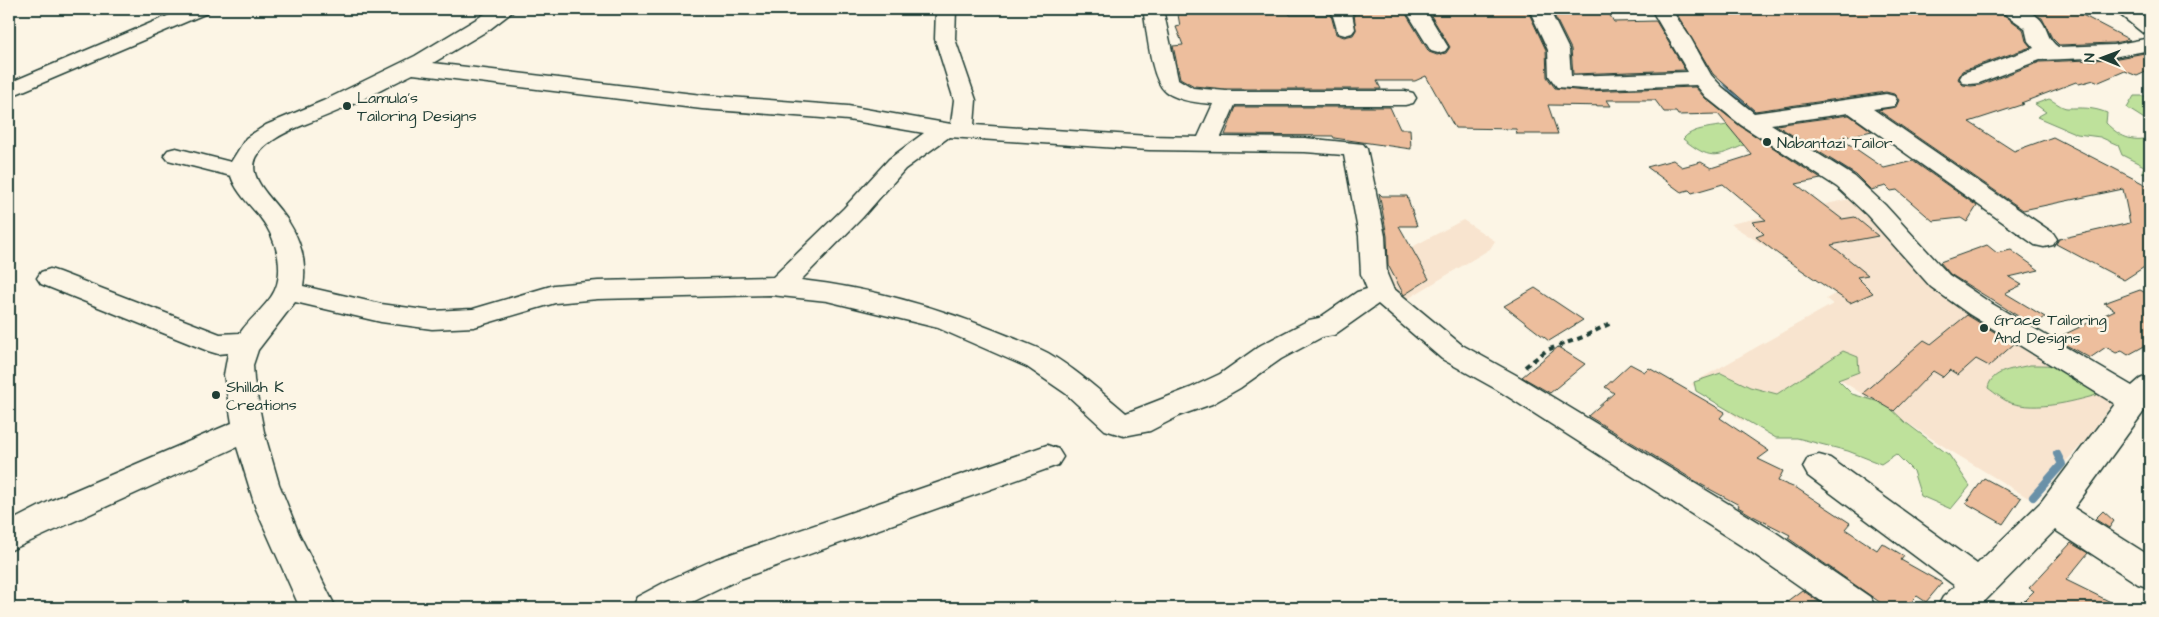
<svg xmlns="http://www.w3.org/2000/svg" width="2159" height="617" viewBox="0 0 2159 617" font-family="'Architects Daughter',sans-serif">
	<rect width="100%" height="100%" fill="#fcf5e5"/>
	<filter id="ink" filterUnits="userSpaceOnUse"><feTurbulence type="fractalNoise" baseFrequency=".02" numOctaves="2"/><feDisplacementMap in="SourceGraphic" scale="10" xChannelSelector="R" yChannelSelector="G"/><feConvolveMatrix kernelMatrix="1 2 1 2 8 2 1 2 1" color-interpolation-filters="sRGB"/></filter>
	<g filter="url(#ink)">
		<path fill="#f8e4cf" d="M1855,198L1913,252L2117,398L2084,442L2030,499L1951,451L1828,372L1742,421L1691,384L1833,304L1826,299L1838,292L1730,224Z
			M1463,220L1495,241L1490,249L1409,298L1404,299L1388,286L1380,264Z"/>
		<path fill="#bee19b" stroke="#6e8f68" d="M2134,96H2150V125L2146,120L2127,108Z
			M2049,99C2054,101 2062,108 2067,108C2082,108 2093,107 2107,113L2106,123C2120,137 2131,142 2150,138V177L2142,172L2144,166L2122,155L2118,145L2100,137L2077,134L2037,117L2046,112L2035,104Z
			M1728,125L1747,129L1744,145C1715,158 1710,160 1683,139C1691,128 1715,127 1728,125Z
			M1843,351L1858,357L1859,372L1838,380L1852,394L1886,404L1905,422L1949,455L1970,486L1951,509L1921,496L1913,471L1896,454L1881,464L1848,451L1797,438H1776L1696,391L1694,382L1721,373L1750,387L1777,394Z
			M2030,365C2061,365 2081,365 2097,395C2071,402 2038,411 2011,403C2003,400 1995,393 1988,388C1991,370 2015,369 2030,365Z"/>
		<g fill="none" stroke-linecap="round" stroke-linejoin="round">
			<path stroke="#6a91a8" stroke-width="5.5" d="M1723,80L1742,102L1765,117
				M1834,162L1852,176"/>
			<path stroke="#6a91a8" stroke-width="8" d="M2033,497L2062,464L2057,454"/>
		</g>
		<path fill="#edbe9d" stroke="#1f3d34" d="M1177,9H1288L1290,15H1331L1336,34L1344,37L1353,35L1356,30L1354,14H1359L1357,9H1403L1429,52L1437,55L1446,53L1450,47L1427,9H1527L1546,50L1547,77L1555,88L1585,91L1695,87L1705,98L1740,126L1821,179L1796,184L1842,219L1855,217L1878,236L1831,245L1868,275L1857,277L1873,293L1850,303L1778,254L1756,237L1764,234L1752,222L1766,220L1723,184L1692,193L1689,190L1681,192L1647,167L1673,160L1682,167L1701,162L1711,168L1752,155L1718,114L1678,115L1676,112H1664L1655,100H1607L1611,106L1548,105L1558,134H1517L1516,129L1455,128L1426,76L1415,81H1377L1381,89H1226L1194,86L1180,78L1173,46L1183,45L1176,27L1180,26Z
			M1551,9H1606L1614,22L1656,21L1685,70L1573,74L1571,49Z
			M1722,9H1731L1734,12L1785,9H1996L2023,29L2026,41L2031,47L1962,71L1958,79L1963,85L1971,86L1980,85L2040,62L2113,59L2150,52V70L2137,76L2125,71L2099,82L2094,80L2079,84L2076,82L2021,103L2024,104L1969,122L2014,151L2053,137L2150,187L2149,264L2124,280L2056,244L2059,239L2130,223L2123,189L2023,210L1878,110L1896,107L1899,100L1894,94L1886,92L1755,111L1713,74L1675,11Z
			M2024,9H2071L2130,40L2113,43L2059,45L2052,38L2042,18Z
			M1236,107H1390L1400,129H1410L1411,149L1334,138L1333,136L1225,135Z
			M1849,115L1872,131L1840,138L1884,168L1913,161L1977,206L1967,222L1961,218L1933,221L1897,190L1891,191L1886,186L1871,190L1856,175L1776,125Z
			M1379,193L1382,196H1407L1417,226H1399L1429,279L1404,295L1388,265L1387,236Z
			M1987,245L1997,253L2011,250L2039,270L2009,277L2022,285L2005,293L2045,317L2034,326L1950,274L1940,262Z
			M1535,288L1583,320L1549,341L1504,306Z
			M2140,290L2150,295V343L2128,355L2122,351L2116,353L2106,347L2090,358L2055,339L2115,310L2104,303Z
			M1967,315L2014,344L1989,366L1976,359L1958,375L1950,370L1943,377L1933,371L1894,411L1863,393L1924,340L1931,344Z
			M1558,347L1585,364L1550,393L1522,377Z
			M1630,364L1645,372L1649,368L1725,412L1720,418L1769,451L1758,459L1783,471L1778,481L1798,489L1850,523L1845,529L1877,550L1882,543L1904,556L1901,560L1942,583L1926,602L1917,596L1905,608H1888L1788,538L1790,535L1753,516L1738,507L1739,505L1702,485L1588,416L1614,393L1605,387Z
			M1984,478L2021,498L2003,524L1966,503Z
			M2103,511L2114,521L2109,528L2095,519Z
			M2071,543L2088,553L2066,580L2123,608H2017L2034,591L2029,588Z
			M1802,590L1828,608H1778Z"/>
		<g fill="none" stroke-linecap="round" stroke-linejoin="round">
			<defs>
				<path id="minor" d="M184,9H210L207,13L9,97V83Z
					M493,9H516L490,29L433,63L702,95L848,106L951,124L954,100L935,39L936,9H956L955,39L976,100L974,125L1149,136L1198,137L1213,104C1198,103 1177,101 1165,91C1150,78 1147,29 1143,9H1163L1178,79L1193,88L1226,91H1405L1413,93L1416,98L1413,103L1405,105H1235L1221,137L1305,138L1363,144L1367,149L1385,236L1387,274L1393,288L1462,345L1516,375L1775,532L1870,597L1876,608H1831L1751,552L1496,389L1442,359L1378,304L1334,335L1322,337L1281,359L1240,388L1212,404L1181,415L1150,431L1124,436L1105,430L1065,393L1027,367L938,328L827,301L771,295L598,299L555,303L474,327L432,329L381,322L295,302L258,350L253,365L254,380L264,432L279,484L299,534L336,608H300L256,509L237,447L9,551V522L50,501L232,423L224,375L228,353L218,354L208,351L41,284L37,278L41,272L50,269L59,272L220,334L240,333C249,320 262,310 271,297C287,274 277,238 260,217C250,205 236,192 231,176L168,160L164,155L168,150L176,148L231,162L246,138L266,125L323,101L415,56ZM413,74L702,109L848,120L924,133L889,159L844,208L773,277L598,281L554,285L473,309L432,311L381,304L303,286C307,263 301,241 288,221C271,194 231,169 272,141C292,127 316,121 338,111C363,100 388,86 413,74ZM949,137L1149,150L1305,152L1344,155L1359,236L1361,274L1367,289L1357,292L1319,318L1309,320L1261,345L1220,374L1190,388L1126,413C1101,392 1077,370 1048,353C1035,346 1020,341 1006,335C941,308 872,288 801,280L862,218L905,169Z
					M1331,9H1351L1355,29L1352,33L1345,35L1338,33Z
					M1405,9H1425L1448,47L1445,51L1438,53L1431,51Z
					M1529,9H1549L1569,50L1571,76L1688,72L1651,9H1671L1691,39L1711,75L1722,87L1754,113L1886,94L1894,96L1897,101L1894,106L1873,109L2053,233L2057,239L2053,245L2044,247L2035,245L1849,113L1771,124L1855,177L1885,205L1949,275L1989,302L2132,386L2140,379L2150,375V403L2074,508L2150,556V588L2138,584L2055,530L1978,608H1937L1943,597L1955,586L1808,476L1803,467L1808,458L1819,455L1830,458L1977,564L2041,502L2115,404L1969,314L1931,287L1867,215L1837,187L1741,125L1706,97L1696,85L1585,89L1557,87L1549,76L1548,50Z
					M1998,9C2013,8 2036,9 2044,25C2049,35 2048,39 2058,47L2113,45L2150,38V50L2113,57L2040,60L1979,83L1971,84L1963,83L1960,78L1963,73L2034,48L2028,41L2025,28Z
					M2113,9H2135L2150,20V35L2143,33Z
					M1047,445L1058,449L1063,457L1058,465L740,579L680,608H631L637,597L669,580L716,559Z"/>
			</defs>
			<use href="#minor" stroke="#1f3d34" stroke-width="3"/>
			<path stroke="#1f3d34" stroke-width="4" stroke-dasharray="5.5 4.5" stroke-linecap="butt" d="M1525,367L1547,350L1583,337L1613,322"/>
			<use href="#minor" fill="#fcf5e5" fill-rule="evenodd"/>
		</g>
	</g>
	<g fill="#1f3d34" stroke="#fcf5e5" stroke-width="2">
		<circle cx="347" cy="106" r="5"/>
		<circle cx="1767" cy="142" r="5"/>
		<circle cx="1984" cy="328" r="5"/>
		<circle cx="216" cy="395" r="5"/>
	</g>
	<g text-anchor="middle" stroke-width="5" stroke-linejoin="round" paint-order="stroke">
		<g font-size="16" fill="#1f3d34" stroke="#fcf5e5" text-anchor="start">
			<text x="357" y="103">Lamula's<tspan x="357" dy="18">Tailoring Designs</tspan></text>
			<text x="1777" y="148">Nabantazi Tailor</text>
			<text x="1994" y="325">Grace Tailoring<tspan x="1994" dy="18">And Designs</tspan></text>
			<text x="226" y="392">Shillah K<tspan x="226" dy="18">Creations</tspan></text>
		</g>
	</g>
	<rect width="2159" height="617" fill="none" stroke="#fcf5e5" stroke-width="30"/>
	<rect x="15" y="15" width="2129" height="587" fill="none" stroke="#1f3d34" stroke-width="2" filter="url(#ink)"/>
	<g transform="translate(2102 58) rotate(271)" stroke="#fcf5e5" stroke-width="4" paint-order="stroke">
	<path d="M0-4L9 19L0 12L-9 19Z" fill="#1f3d34"/>
	<text y="-8" font-size="14" font-weight="bold" text-anchor="middle" fill="#1f3d34">N</text>
	</g>
</svg>
